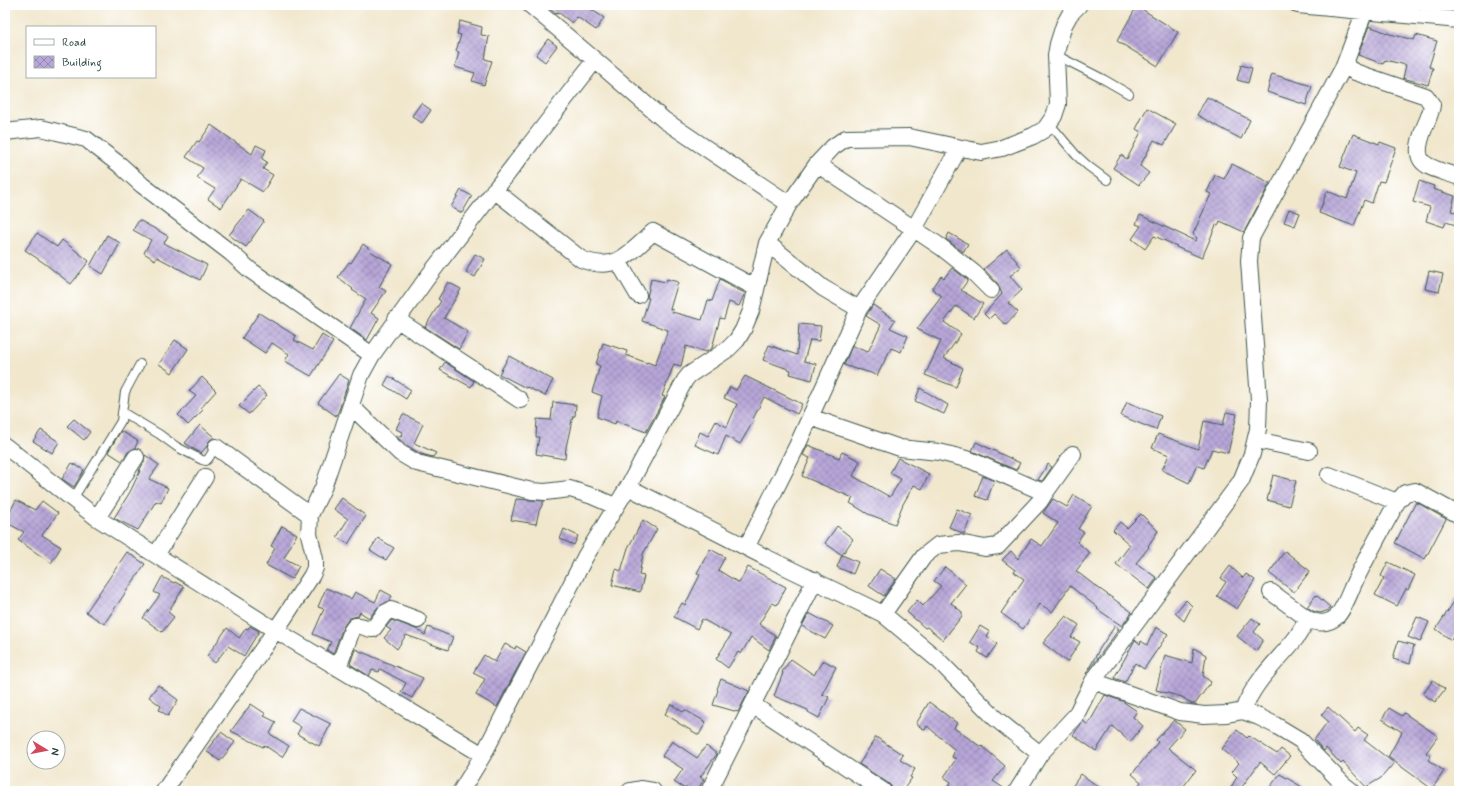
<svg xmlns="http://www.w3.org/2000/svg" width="1464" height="796" viewBox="0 0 1464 796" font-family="Mynerve,sans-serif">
	<defs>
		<pattern id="building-cross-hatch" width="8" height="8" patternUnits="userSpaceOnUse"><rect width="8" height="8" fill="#b7a6d8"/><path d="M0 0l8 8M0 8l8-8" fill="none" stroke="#9488b0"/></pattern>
	</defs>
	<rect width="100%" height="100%" fill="#fff"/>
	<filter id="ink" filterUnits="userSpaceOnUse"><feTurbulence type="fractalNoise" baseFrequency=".025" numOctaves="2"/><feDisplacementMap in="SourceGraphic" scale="8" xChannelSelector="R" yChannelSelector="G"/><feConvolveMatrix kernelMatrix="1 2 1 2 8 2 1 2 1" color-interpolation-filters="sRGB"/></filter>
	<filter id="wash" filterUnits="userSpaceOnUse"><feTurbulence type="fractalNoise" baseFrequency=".012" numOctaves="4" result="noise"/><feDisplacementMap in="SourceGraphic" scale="16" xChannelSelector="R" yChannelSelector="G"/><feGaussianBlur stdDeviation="0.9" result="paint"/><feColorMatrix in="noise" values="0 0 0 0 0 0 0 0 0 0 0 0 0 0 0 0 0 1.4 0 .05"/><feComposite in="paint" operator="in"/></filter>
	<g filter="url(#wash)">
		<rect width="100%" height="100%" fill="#f1e7cd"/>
		<g id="blocks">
			<path fill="url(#building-cross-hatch)" d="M545,5H585L604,18L596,30L577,17L572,23L558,12L556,14Z
				M1137,6L1178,32L1158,66L1117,41Z
				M460,21L482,27L481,35L489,36L485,59L492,61L484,85L472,81L475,73L455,67L459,52L456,51L461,35L457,34Z
				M1369,26L1390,34L1414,40L1416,35L1437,41L1429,67L1433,68L1428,85L1403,78L1406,65L1385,60L1383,64L1358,55Z
				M548,39L557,46L545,62L536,55Z
				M1241,65L1252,68L1248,83L1237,80Z
				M1272,74L1312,86L1306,105L1267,92Z
				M1207,97L1250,120L1241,139L1197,115Z
				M421,103L431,110L422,123L412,116Z
				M1147,108L1176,124L1164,145L1154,140L1140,166L1149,173L1139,185L1113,168L1121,155L1127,159L1141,132L1136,129Z
				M211,125L252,154L256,145L266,150L262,159L267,162L263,169L273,175L263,192L241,179L221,208L208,199L215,189L197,178L203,168L186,157L197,141L199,142Z
				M1353,134L1379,144L1380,142L1396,148L1384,182L1379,181L1372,203L1364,200L1354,226L1319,213L1327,191L1347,199L1356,173L1340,167Z
				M1232,164L1270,183L1244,232L1220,221L1218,226L1216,225L1202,258L1176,247L1177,246L1154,236L1145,249L1132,239L1141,226L1136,224L1140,215L1195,241L1197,238L1193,234L1211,194L1207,192L1215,175L1224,179Z
				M1419,181L1434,186L1433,189L1455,196L1451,211L1459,213V226L1446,222L1444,227L1426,221L1430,207L1413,202Z
				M461,190L472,196L462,213L451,207Z
				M1289,209L1300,213L1295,226L1284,222Z
				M249,210L264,221L246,247L229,235Z
				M139,220L168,236L164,243L207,265L200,280L157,257L155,260L144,253L151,240L133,230Z
				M37,233L57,247L62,240L89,261L71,284L44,263L25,250Z
				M949,233L968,244L963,252L946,239Z
				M107,235L120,243L103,274L90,266Z
				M363,244L371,250L370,251L392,264L379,287L386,291L371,313L379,318L367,340L350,328L366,299L352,290L353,289L338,277L349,262L351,263Z
				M1007,249L1021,267L1010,276L1022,290L1008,303L1018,312L1006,325L994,314L989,319L984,314L1002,294L998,284L984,269Z
				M475,254L485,259L475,277L466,272Z
				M952,268L968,280L961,290L983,304L974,318L956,306L944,322L961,334L944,358L963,368L956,387L925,375L941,341L917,329L942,296L932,289L941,276L944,278Z
				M1429,271L1443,274L1439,292L1425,289Z
				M651,279L666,282L667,279L678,282L670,309L673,310L672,312L702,320L708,300L712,301L720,279L730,285V286L745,293L739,306L729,302L724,319L720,318L712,348L706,352L686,346L681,366L674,364L662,396L665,397L646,432L616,421L615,424L597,417L602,396L592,392L600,366L596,364L603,343L627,351L626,355L647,363V362L655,365L668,330L642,321L649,298H647Z
				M448,282L461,289L444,318L468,332L459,349L425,327L441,301L438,299Z
				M873,305L895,320L890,328L908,336L901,352L891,348L877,376L871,373L858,369V370L844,365L852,346L868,352L881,325L866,316Z
				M259,313L296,336L294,340L313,350L322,335L333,342L311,376L285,361L289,354L272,343L265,353L242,338Z
				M799,324L821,326L819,341L810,340L804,361L816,364L812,380L790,374L791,370L763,360L769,345L797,355Z
				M175,340L188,349L172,373L159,364Z
				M509,356L553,380L545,396L527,387L526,388L499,374Z
				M445,362L474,381L471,387L440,370Z
				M339,374L349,380L339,410L336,416L318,403Z
				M389,376L411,390L406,399L384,385Z
				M745,376L802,404L797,414L764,397L753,419L754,420L740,444L726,436L718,455L695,445L700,432L708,436L716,421L727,427L737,404L724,398L730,387L736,390Z
				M202,377L216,391L201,408L203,410L188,425L178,415L196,396L189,391Z
				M258,387L267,395L249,414L239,406Z
				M920,388L948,405L944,414L915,401Z
				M553,402L576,405L575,416H573L566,447L565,459L536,454L539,437H536L537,419L551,420Z
				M1127,402L1161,416L1156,430L1121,416Z
				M1226,412L1237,414L1228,453L1212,449L1204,468L1197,465L1189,483L1162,470L1169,455L1152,448L1158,434L1198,449L1204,421L1223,425Z
				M403,414L423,424L414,443L436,453L433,457L421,454L406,445L396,436L397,435L401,437L402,432L396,429Z
				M74,419L90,432L84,440L67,426Z
				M200,425L214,437L209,441L207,446L201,453L192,448L185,443Z
				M41,430L59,442L52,453L33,441Z
				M121,431L138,441L135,448L128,452L122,461L108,452Z
				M976,442L1020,463L1016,470L972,451Z
				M808,445L839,458L842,452L860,461L853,476L890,497L901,479L890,473L898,458L929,474L922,489L914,485L903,504L895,524L868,514L850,503L853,498L802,476L810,458L803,455Z
				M145,455L159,465L149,479L168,488L161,503L156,501L138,530L114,518L130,492L140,471H139L144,462Z
				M72,463L84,470L74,487L62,479Z
				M1048,464L1052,467L1042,481L1038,480Z
				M1273,475L1296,481L1289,506L1267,500Z
				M983,476L994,481L987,500L975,496Z
				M1074,495L1092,506L1078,529L1084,532L1077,542L1090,553L1076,571L1094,585L1132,612L1122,626L1097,609L1098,608L1070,586L1052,612L1040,604L1023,629L1001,613L1024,579L1014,572L1015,570L1002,560L1011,551L1018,559L1031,539L1042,546L1058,523L1043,513L1053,499L1067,507Z
				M342,498L366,516L348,544L337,537L348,519L334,509Z
				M516,499L544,501L539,511L536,524L511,520Z
				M16,500L35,510L42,501L58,513L42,535L61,547L51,563L18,540L24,532L5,522Z
				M1416,502L1446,519L1425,559L1395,543Z
				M957,509L972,515L964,534L949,527Z
				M1141,514L1158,531L1148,546L1149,547L1136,563L1157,578L1149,589L1116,564L1130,545L1113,530L1120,522L1127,528Z
				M643,520L657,529L643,554L639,575L644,576L640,592L612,585L616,569L621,571L628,548Z
				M282,526L297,534L284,558L299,566L292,579L266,565L275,548L271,546Z
				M837,526L853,539L842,555L825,543Z
				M564,529L578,536L574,545L560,539Z
				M378,538L394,548L386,560L370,550Z
				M710,549L725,557L718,570L739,583L748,567L786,587L777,605L772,603L759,624L776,636L769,650L751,637L741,654L738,652L728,668L716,659L731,635L702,619L697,629L674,617L682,603L685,605L700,575L697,573Z
				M1285,551L1310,571L1294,592L1269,573Z
				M127,552L145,564L104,624L86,612Z
				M842,555L858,562L853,574L837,567Z
				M1388,562L1415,575L1408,590L1406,589L1397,606L1375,595L1384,578L1381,576Z
				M1230,566L1243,578L1246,574L1255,580L1237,609L1217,596L1226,582L1221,578Z
				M945,567L966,584L951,603L962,612V616L943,640L927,627L925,628L907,612L917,600L923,606L941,586L934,581Z
				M880,569L896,579L884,596L869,586Z
				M162,577L174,583L175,582L184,587L168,612L174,617L162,632L143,618L160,595L154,592Z
				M326,588L351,599L355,592L375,602L381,590L392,596L389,601L378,607L369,618L360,612L358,616L350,618L348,620L343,627L333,654L327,650L331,642L313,634L324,609L318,607Z
				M1459,594V629L1451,640L1436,629Z
				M1316,595L1331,608L1329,610L1320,613L1313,611L1307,607Z
				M1186,600L1192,606L1184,621L1175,613Z
				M809,613L833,626L825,639L802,626Z
				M1066,616L1079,625L1071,637L1080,642L1067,662L1043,643Z
				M1417,617L1429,622L1420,642L1408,637Z
				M1252,618L1260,624L1254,632L1263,640L1256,651L1237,636Z
				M392,620L416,629L425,635L428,627L453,637L448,650L406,635L397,649L384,638L391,630L386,627Z
				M250,626L259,631L244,656L228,646L215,663L207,656L227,628L239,638L246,628L248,629Z
				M980,626L990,632L987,636L997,644L987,658L978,652L980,648L970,642Z
				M1115,626L1119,629L1086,674L1100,648Z
				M1156,627L1168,634L1144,669L1135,663L1125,682L1114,678L1135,640L1140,644L1141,641L1147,645Z
				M1398,641L1414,645L1410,664L1393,659Z
				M505,644L515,649L516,646L526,652L497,707L476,695L485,679L473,673L484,655L495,662Z
				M1194,648L1206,655L1203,676L1211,682L1195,704H1192L1182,697L1156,690L1165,655L1192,663Z
				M355,649L423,678L412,698L401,692L406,683L380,669L379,672L372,670L369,676L350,664Z
				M791,659L814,675L823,660L836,667L822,694L829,697L819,718L808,712V710L774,696L783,673L782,672Z
				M721,679L749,691L738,712L713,705L718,690L717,689Z
				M1433,680L1445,689L1435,702L1423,694Z
				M158,685L178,700L168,716L159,710L161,706L149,697Z
				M1105,695L1122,701L1137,711L1133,717L1143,726L1130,742L1112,726L1096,751L1073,735L1083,721L1088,725Z
				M929,702L957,723L954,728L981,747L982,746L1005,766L993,781L1008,791H945L951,782L944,777L956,759L952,757L955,750L927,726L925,730L916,724Z
				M251,704L266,714L264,716L276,722L270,734L289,746L282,757L264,745L263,747L231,731Z
				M671,704L683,712L685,710L706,722L699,735L678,723V722L665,714Z
				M1328,707L1355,732L1358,728L1368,735L1364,740L1394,763L1381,778L1366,787L1343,762L1341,764L1326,748L1324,751L1314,740L1328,721L1321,715Z
				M299,708L331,724L319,746L297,734L301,727L291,721Z
				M1389,708L1402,716L1404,713L1438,736L1426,753L1431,756L1428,760L1444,771L1432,789L1388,757L1402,732L1382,719Z
				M1174,720L1185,729L1168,748L1196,770L1180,791H1134L1141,782L1132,774L1158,742L1156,740Z
				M1237,730L1247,738L1249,736L1277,754L1281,749L1290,756L1275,774L1260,762L1239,791H1229L1237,777L1232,772L1239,763L1222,749Z
				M221,732L235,742L220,761L206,751Z
				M876,737L903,755L900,760L915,769L910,777L912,778L902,791H892L891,786L888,783L859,764Z
				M672,741L697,758L706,746L717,754L700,777L704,779L697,791H692L686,787L685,789L674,782L683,769L662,756Z
				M1081,774L1104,791H1069Z
				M1280,774L1309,791H1267Z"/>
		</g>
	</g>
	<g filter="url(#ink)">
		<use href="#blocks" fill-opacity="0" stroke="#3e564b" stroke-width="1"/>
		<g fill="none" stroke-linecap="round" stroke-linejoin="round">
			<defs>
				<path id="lane" d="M1056,55L1103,79L1129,94
					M1049,123L1076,155L1088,166L1107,180
					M122,412L159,434L177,447L202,460L206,461L208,459L217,445
					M73,499L121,421L125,392L140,364"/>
				<path id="street" d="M530,5L595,60
					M1298,5L1459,20
					M1344,66L1355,72L1426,96L1432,105C1431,113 1428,119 1425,126C1409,167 1425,165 1459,177
					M5,132L41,128L86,139L120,165L142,185L231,253L250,270L372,355L427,278L595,60L664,120L789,204
					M817,164L941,247L974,273L991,290
					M494,190L581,259C615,273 629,254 653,232L756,288
					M767,243L823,288L859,309
					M618,261L638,295
					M396,319L520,400
					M352,407L400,453L417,463L532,491L545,492L570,489L592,496L615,506
					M810,417L900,448L939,452L970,460L1045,493L1040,501L998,546L985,548L959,543L938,545L924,556L883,614
					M1256,440L1309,451
					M5,446L97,518L275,630L483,755
					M216,447L310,515
					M1329,475L1397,502
					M628,487L767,558L883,614L937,659L995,718L1040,754L1076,715L1093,681L1180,712L1204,715L1227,714L1243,711L1259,717L1275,725L1300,740L1343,784L1352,791
					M1045,493L1073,454
					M97,518L136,457
					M747,546L797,446L859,309L914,229L959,148
					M156,555L205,477
					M1271,592L1308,619C1317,624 1328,624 1336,617C1344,610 1350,591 1355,581C1368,554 1383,528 1397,502L1405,493L1415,491L1459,515
					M338,668L352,630L355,626C364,624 366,630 373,629L385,613L391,610L418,620
					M1093,681L1241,481L1252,454L1258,429L1259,400L1249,261L1251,238L1344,66L1367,5
					M753,705L883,791
					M1243,711C1253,682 1278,661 1296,638C1300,632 1304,625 1308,619
					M164,791L284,618L312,575L315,568V559L309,534L310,515L323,488L361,375L372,355
					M461,791L483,755L549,628L585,557L628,487L685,380L689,375L728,349L737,340L743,330L751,311L767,243L789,204L817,164L833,147L846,138L909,137L981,152L1002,148L1033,136L1045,129L1054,116L1058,104L1056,55L1058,44L1064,25L1070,14L1079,5
					M630,791L641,789L653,791
					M709,791L815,580
					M1017,791L1040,754"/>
			</defs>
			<use href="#lane" stroke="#3e564b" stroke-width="10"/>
			<use href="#street" stroke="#3e564b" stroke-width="18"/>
			<use href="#lane" stroke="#fff" stroke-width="8"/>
			<use href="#street" stroke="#fff" stroke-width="16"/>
		</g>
	</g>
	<rect width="1464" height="796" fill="none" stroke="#fff" stroke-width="20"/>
	<rect x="26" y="26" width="130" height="52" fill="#ffffff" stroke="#a5b1ae"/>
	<rect x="34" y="39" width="20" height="6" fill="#ffffff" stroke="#a5b1ae"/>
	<text x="62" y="46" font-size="12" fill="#1f3d34">Road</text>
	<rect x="34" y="56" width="20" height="12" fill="url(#building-cross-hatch)" stroke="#a5b1ae"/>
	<text x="62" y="66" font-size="12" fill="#1f3d34">Building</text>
	<g transform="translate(46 750) rotate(100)"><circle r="19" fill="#ffffff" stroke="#a5b1ae"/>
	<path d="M0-3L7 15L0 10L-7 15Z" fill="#d1495b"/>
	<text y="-6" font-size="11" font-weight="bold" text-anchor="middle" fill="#1f3d34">N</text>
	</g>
</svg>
